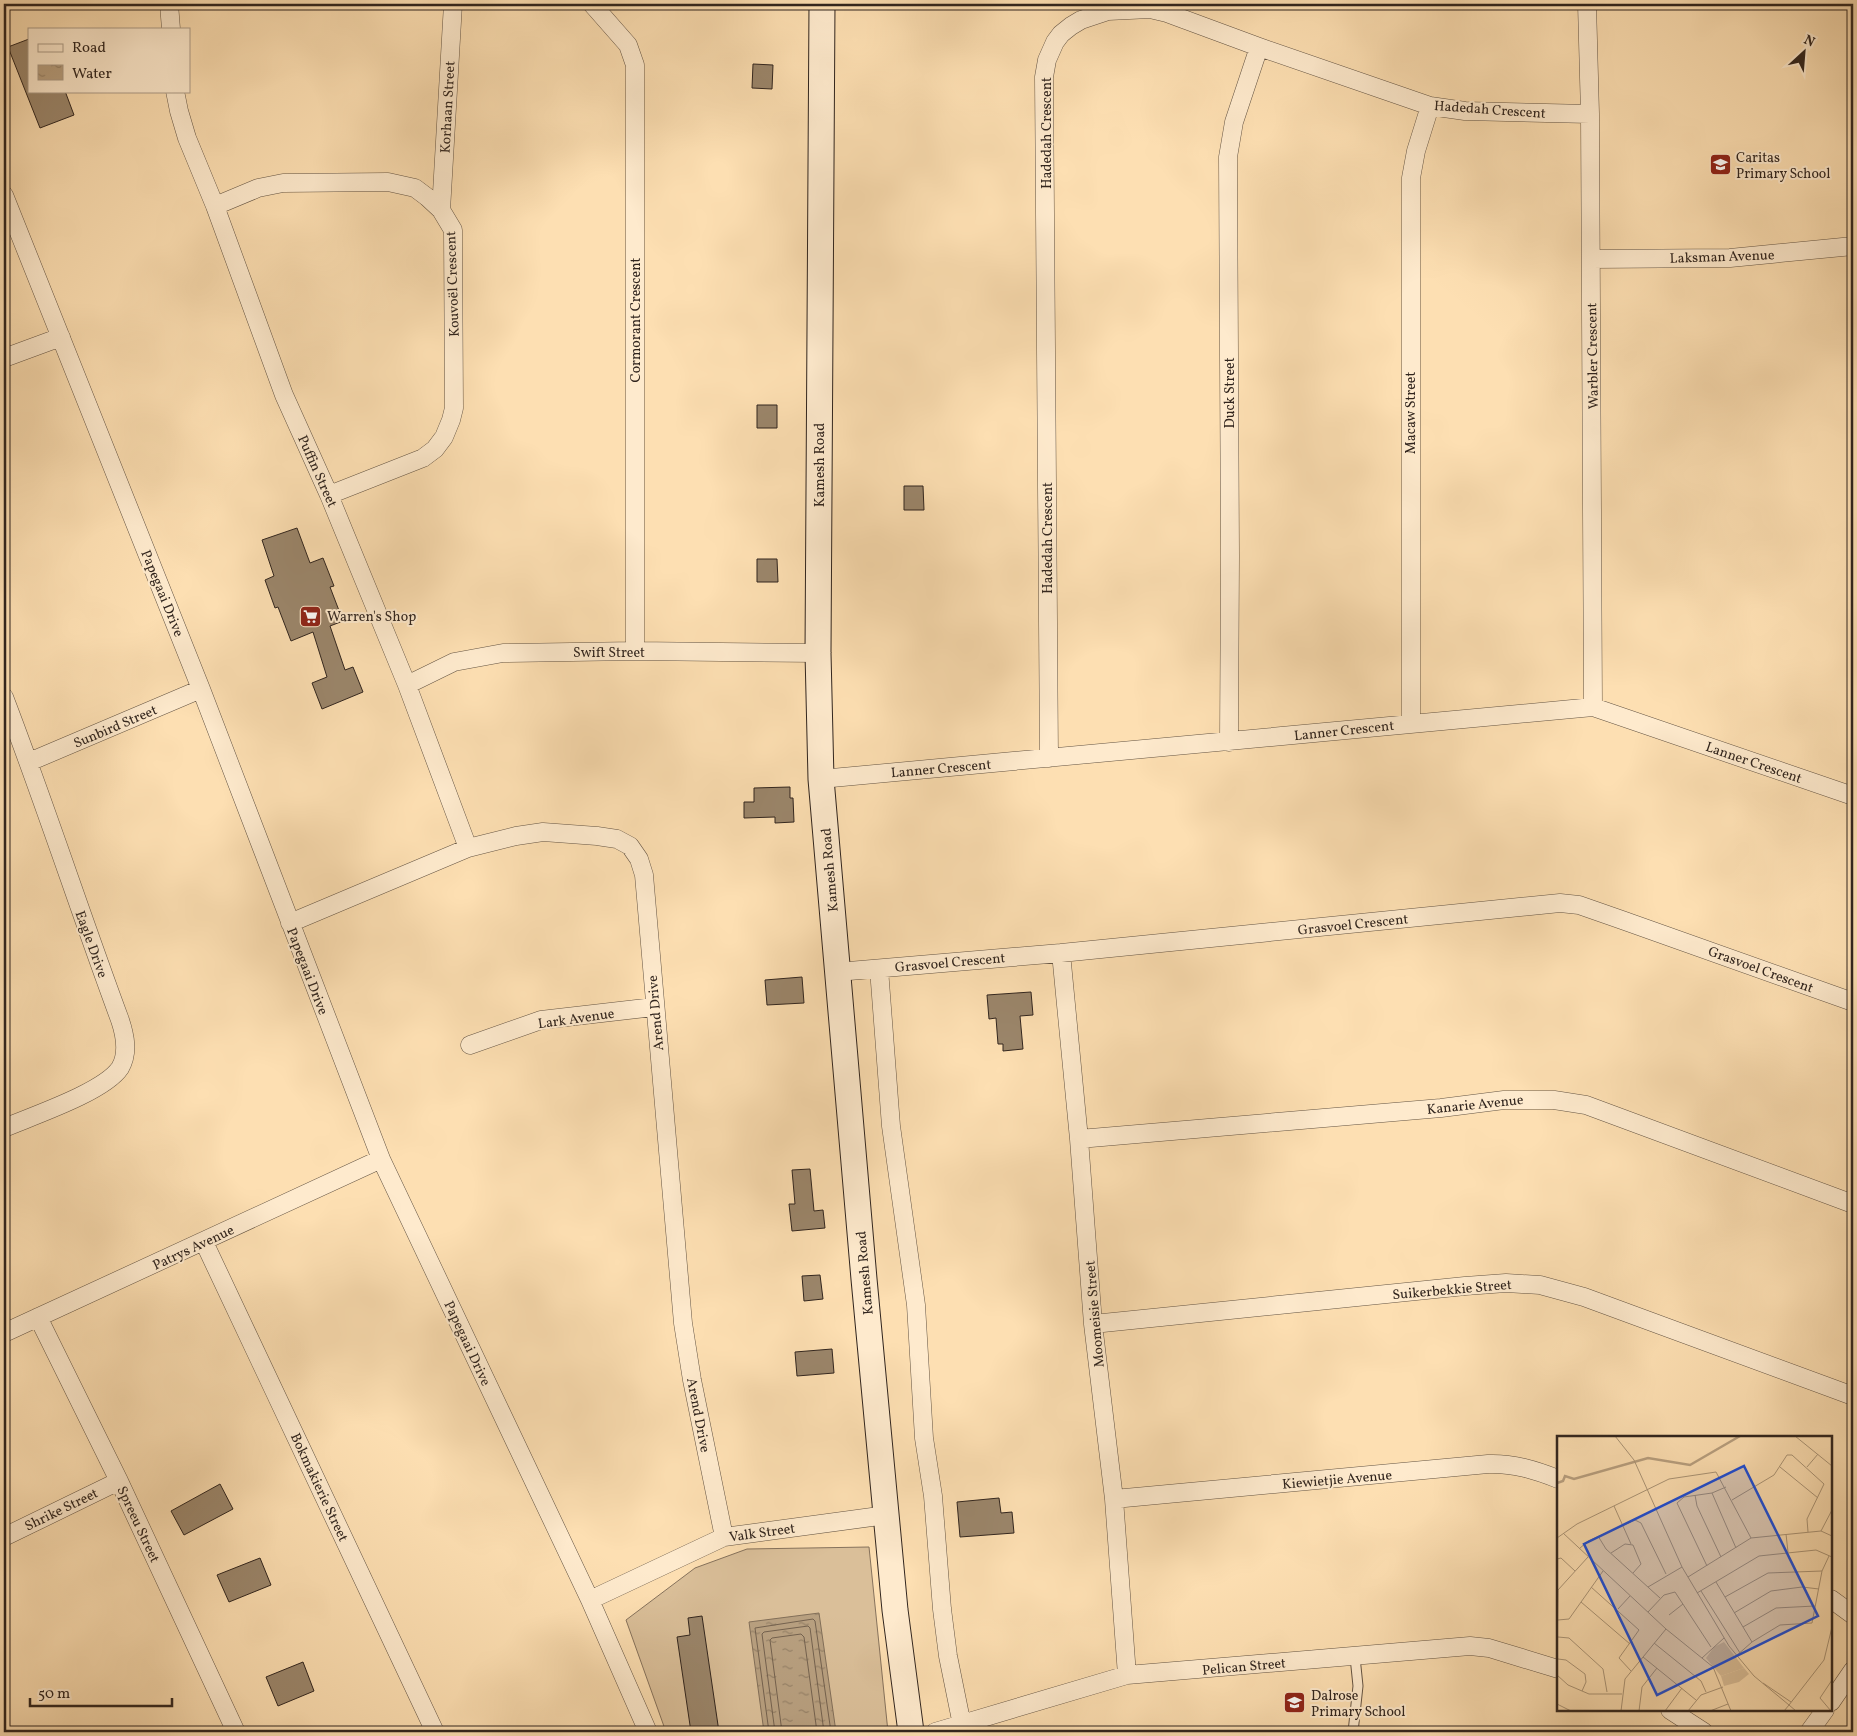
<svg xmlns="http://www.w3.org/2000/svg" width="1857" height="1736" viewBox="0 0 1857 1736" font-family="Vollkorn,serif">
	<defs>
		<pattern id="water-ripples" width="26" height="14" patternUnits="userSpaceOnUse" patternTransform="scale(1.25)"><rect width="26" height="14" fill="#b8a080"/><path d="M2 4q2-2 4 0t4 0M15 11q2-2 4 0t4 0" fill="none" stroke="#968268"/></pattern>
	</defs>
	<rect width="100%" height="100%" fill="#fddfb2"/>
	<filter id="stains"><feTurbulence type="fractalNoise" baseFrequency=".004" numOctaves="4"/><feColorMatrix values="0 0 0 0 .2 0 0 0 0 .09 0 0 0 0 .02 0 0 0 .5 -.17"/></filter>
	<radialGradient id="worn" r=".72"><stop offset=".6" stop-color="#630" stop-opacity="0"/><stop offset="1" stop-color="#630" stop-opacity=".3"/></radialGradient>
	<path fill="#dabf99" stroke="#86725c" d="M869,1547L888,1732H666L626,1620L695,1568L747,1549Z"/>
	<path fill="url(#water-ripples)" stroke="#826f59" d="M819,1613L836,1732H764L749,1622Z"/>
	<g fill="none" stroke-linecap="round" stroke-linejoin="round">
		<path stroke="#74624f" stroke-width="1" d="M769,1732L755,1628L813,1619L815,1621L831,1732
			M775,1732L762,1634L764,1632L808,1626L810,1628L824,1732
			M782,1732L770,1640L772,1638L801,1634L804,1637L817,1732"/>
	</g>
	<path fill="#9b866b" stroke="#31251e" d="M29,39V91H65L74,115L40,128L8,47Z
		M753,64L773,65L772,89L752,88Z
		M757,405H777V428H757Z
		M904,486H923L924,510H904Z
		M297,528L310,563L323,558L334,586L330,587L343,621L330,626L345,670L353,667L363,692L322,709L312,683L327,677L313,632L291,641L278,607L275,608L265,580L274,576L262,540Z
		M757,559H777L778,582H757Z
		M790,787V798H793L794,822L775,823V817L744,818V802H754V788Z
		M802,977L804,1003L767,1005L765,980Z
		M1031,992L1033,1015L1020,1016L1023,1049L1003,1051V1044H998L996,1018L989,1019L987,995Z
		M810,1169L814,1211L823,1210L825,1228L792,1231L789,1204H795L792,1170Z
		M820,1275L823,1299L804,1301L802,1276Z
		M832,1349L834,1373L797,1376L795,1352Z
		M220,1484L233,1509L184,1535L171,1511Z
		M999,1498L1001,1513L1012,1512L1014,1533L960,1537L957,1502Z
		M260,1558L271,1585L229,1602L217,1575Z
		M702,1616L719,1732H691L677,1637L690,1635L688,1618Z
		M303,1662L314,1691L278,1706L266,1677Z"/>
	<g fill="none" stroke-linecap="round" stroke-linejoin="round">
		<defs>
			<path id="lane" d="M1353,1732L1358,1686L1355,1657"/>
			<path id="street" d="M169,4L171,29
				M592,4L628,45L635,65V651
				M1587,4L1590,114L1593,707
				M175,91L179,111L187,138L215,206L284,395L329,495L407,685L468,848
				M4,195L201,689L381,1159L590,1600L648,1732
				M215,206L258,188L283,183L388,182L415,188L427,197L441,210L453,230L454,408L451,420L444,437L435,449L423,458L329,495
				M441,210L453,4
				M1591,259L1730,258L1853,246
				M4,358L61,337
				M407,685L454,662L503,653L635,651L818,653
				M4,697C45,804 80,912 120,1020C125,1035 129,1053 120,1068C104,1092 32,1116 4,1128
				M1411,723V178L1416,151L1430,106
				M1229,742L1230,556L1228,157L1234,122L1259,47
				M1049,758L1044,77L1047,60L1055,42L1061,34L1071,26L1081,20L1108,11L1150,9L1167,13L1259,47L1430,106L1465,111L1590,114
				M29,762L201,689
				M821,779L1593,707L1853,796
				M290,923L468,848L516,836L543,832L597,836L617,839L630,846L639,859L644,875L683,1323L692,1380L724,1537
				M1061,953L1079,1139L1093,1324L1114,1499L1127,1675
				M879,969L891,1126L916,1305L924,1438L933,1496L942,1609L948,1656L962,1725
				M837,972L1061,953L1560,903L1579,905L1622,920L1853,1002
				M470,1045L541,1020L654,1007
				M1079,1139L1441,1108L1504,1100H1554L1586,1105L1853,1204
				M204,1242L435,1732
				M38,1317L119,1481L236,1732
				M1093,1324L1465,1286L1506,1283L1540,1285L1584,1297L1853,1396
				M4,1333L381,1159
				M1114,1499L1488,1464C1513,1463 1535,1470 1558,1479
				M4,1537L119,1481
				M1831,1599L1853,1615
				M590,1600L724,1537L887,1515
				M1831,1702L1853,1670
				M1670,1710L1704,1732
				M935,1732L1127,1675L1470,1646L1489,1648L1558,1669
				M1809,1732L1825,1710"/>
			<path id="secondary" d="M822,4L818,653L821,779L864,1279L895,1610L911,1732"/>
		</defs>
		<use href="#lane" stroke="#645443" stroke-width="11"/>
		<use href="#street" stroke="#645443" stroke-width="19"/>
		<use href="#secondary" stroke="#31251e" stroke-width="27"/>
		<use href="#lane" stroke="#feeacd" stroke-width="9"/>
		<use href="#street" stroke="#feeacd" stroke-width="18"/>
		<use href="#secondary" stroke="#feeacd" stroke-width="25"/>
	</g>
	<defs>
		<symbol id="school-square" viewBox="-11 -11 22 22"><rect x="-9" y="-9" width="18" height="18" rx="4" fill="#8f2418" stroke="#feeacd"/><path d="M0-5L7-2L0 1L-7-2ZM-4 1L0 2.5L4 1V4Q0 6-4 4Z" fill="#fff"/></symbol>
		<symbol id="supermarket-square" viewBox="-11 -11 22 22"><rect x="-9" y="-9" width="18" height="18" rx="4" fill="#8f2418" stroke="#feeacd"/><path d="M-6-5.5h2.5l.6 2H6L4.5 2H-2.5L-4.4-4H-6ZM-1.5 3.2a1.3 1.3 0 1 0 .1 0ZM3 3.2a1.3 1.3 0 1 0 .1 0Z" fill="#fff"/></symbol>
	</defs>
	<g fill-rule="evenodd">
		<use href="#school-square" x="1708" y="152" width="25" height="25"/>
		<use href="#supermarket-square" x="298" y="604" width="25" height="25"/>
		<use href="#school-square" x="1282" y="1690" width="25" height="25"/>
	</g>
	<g text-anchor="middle" stroke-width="4" stroke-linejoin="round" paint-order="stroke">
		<g font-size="14" fill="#31251e" stroke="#feeacd">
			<text transform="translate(447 107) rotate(-87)" y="5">Korhaan Street</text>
			<text transform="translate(1490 109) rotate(4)" y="5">Hadedah Crescent</text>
			<text transform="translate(1046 133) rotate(-90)" y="5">Hadedah Crescent</text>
			<text transform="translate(1722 256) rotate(-2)" y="5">Laksman Avenue</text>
			<text transform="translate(452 284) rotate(-92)" y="5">Kouvoël Crescent</text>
			<text transform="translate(635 320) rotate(-90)" y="5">Cormorant Crescent</text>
			<text transform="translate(1592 356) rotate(-91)" y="5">Warbler Crescent</text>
			<text transform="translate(1229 393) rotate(-90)" y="5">Duck Street</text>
			<text transform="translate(1410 413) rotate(-90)" y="5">Macaw Street</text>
			<text transform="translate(819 465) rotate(-90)" y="5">Kamesh Road</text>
			<text transform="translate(318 471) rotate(66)" y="5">Puffin Street</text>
			<text transform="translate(1047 538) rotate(-90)" y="5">Hadedah Crescent</text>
			<text transform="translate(163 593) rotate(68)" y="5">Papegaai Drive</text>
			<text x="609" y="657">Swift Street</text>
			<text transform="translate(115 726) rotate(-23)" y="5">Sunbird Street</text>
			<text transform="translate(1344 730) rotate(-6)" y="5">Lanner Crescent</text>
			<text transform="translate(1754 762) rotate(19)" y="5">Lanner Crescent</text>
			<text transform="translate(941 768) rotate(-5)" y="5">Lanner Crescent</text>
			<text transform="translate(829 870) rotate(-95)" y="5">Kamesh Road</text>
			<text transform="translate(1353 924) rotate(-6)" y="5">Grasvoel Crescent</text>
			<text transform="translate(92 944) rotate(70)" y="5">Eagle Drive</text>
			<text transform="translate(950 962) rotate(-5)" y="5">Grasvoel Crescent</text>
			<text transform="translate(1761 969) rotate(20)" y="5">Grasvoel Crescent</text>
			<text transform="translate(308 971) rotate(69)" y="5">Papegaai Drive</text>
			<text transform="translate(655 1013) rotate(-95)" y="5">Arend Drive</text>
			<text transform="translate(576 1018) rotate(-8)" y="5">Lark Avenue</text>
			<text transform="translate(1475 1104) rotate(-6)" y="5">Kanarie Avenue</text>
			<text transform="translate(193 1247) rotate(-25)" y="5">Patrys Avenue</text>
			<text transform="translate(864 1273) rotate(-95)" y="5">Kamesh Road</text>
			<text transform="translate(1452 1289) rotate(-5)" y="5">Suikerbekkie Street</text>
			<text transform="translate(1094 1314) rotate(-95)" y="5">Moomeisie Street</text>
			<text transform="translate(468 1343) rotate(65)" y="5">Papegaai Drive</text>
			<text transform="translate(699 1415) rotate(79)" y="5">Arend Drive</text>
			<text transform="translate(1337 1479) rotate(-5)" y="5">Kiewietjie Avenue</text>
			<text transform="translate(320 1487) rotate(65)" y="5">Bokmakierie Street</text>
			<text transform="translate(61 1509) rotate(-26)" y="5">Shrike Street</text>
			<text transform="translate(139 1524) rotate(65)" y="5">Spreeu Street</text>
			<text transform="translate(762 1532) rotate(-8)" y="5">Valk Street</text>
			<text transform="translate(1244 1666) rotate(-5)" y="5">Pelican Street</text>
		</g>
		<g font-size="14" fill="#31251e" stroke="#feeacd" text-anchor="start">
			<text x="1736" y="162">Caritas<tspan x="1736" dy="16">Primary School</tspan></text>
			<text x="327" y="621">Warren's Shop</text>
			<text x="1311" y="1700">Dalrose<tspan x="1311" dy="16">Primary School</tspan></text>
		</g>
	</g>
	<g transform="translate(1557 1436)">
		<rect width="275" height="275" fill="#fddfb2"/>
		<path d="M187,232L192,238L182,246L167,250L164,240Z" fill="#dabf99"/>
		<path d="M167,206L187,232L164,240L149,222L157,211Z" fill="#dabf99"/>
		<path fill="none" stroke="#b8a080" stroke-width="2.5" d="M0,47L6,45L8,40L17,43L91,22L133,29L183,0"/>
		<path fill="none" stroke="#ab9577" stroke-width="1" d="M58,0L77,24L125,131L172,210L197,240L232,269L227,275M238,0L275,30M223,31L261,62M250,31L261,18M155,57L179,112M138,59L140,70L164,121M175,64L217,39L230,19H235L267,48L250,83L251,96M57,70L74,108M264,95L275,74M6,97L109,193L156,231L174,275M229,98L231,116M41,100L49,113L103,162M0,102L20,88L112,43L159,36L194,102M22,113L31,105L78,84L84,87L109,138M54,117L68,108L76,109L84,128L76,137M0,123L4,122L18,135M150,130L120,67L127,61L155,57L169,51M131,141L194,102L264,95L275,100M159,146L195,206M34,151L82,194L62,222L74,235M91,151L125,131M144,155L183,217M140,157L202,120L259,114L275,121M168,161L211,137L265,135M24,166L73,208M61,173L73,160M91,176L107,159L118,156L154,211M177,177L214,155L245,151L262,153M112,179L126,168M1,184L12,183L46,135M186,191L219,172L258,170M1,201L12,202L46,233L50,256M97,207L144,245L149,256M179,220L195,206L223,189L255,187L265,135L272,120M86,221L139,264M145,222L167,202M1,223L9,224L28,238L29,246L25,255M0,224L1,154L31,121M0,239L11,249L32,258H65M206,247L234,266M0,268L14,275M64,275L68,243L109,193M82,275L85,251L100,232M108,275L125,252M131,275L144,259L166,251M153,275L171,268M239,275L232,269L267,224L275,191M274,275L263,262L275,244"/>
		<path fill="#1d4ed8" fill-opacity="0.15" stroke="#1d4ed8" stroke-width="2.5" d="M187,30L261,180L100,259L27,108Z"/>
		<rect width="275" height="275" fill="none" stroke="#31251e" stroke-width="2.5"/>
	</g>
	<rect width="1857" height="1736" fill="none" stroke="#fddfb2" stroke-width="20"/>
	<rect x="5" y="5" width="1847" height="1726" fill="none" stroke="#31251e" stroke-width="2.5"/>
	<rect x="10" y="10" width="1837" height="1716" fill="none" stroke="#31251e"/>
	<rect x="28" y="28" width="162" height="65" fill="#feeacd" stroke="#ac9b87"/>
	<rect x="38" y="44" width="25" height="8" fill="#feeacd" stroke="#ac9b87"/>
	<text x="72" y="52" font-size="15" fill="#31251e">Road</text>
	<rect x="38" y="65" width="25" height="15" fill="url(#water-ripples)" stroke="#ac9b87"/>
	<text x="72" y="78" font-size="15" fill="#31251e">Water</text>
	<g transform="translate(1804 52) rotate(26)" stroke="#feeacd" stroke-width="4" paint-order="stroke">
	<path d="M0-4L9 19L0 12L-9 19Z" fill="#31251e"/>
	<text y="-8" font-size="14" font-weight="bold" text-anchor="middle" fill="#31251e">N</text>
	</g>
	<path d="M30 1698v8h142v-8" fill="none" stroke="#31251e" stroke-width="2.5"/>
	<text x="38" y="1698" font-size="15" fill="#31251e" stroke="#feeacd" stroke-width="4" paint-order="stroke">50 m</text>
	<rect width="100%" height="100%" filter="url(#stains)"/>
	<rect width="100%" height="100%" fill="url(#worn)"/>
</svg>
